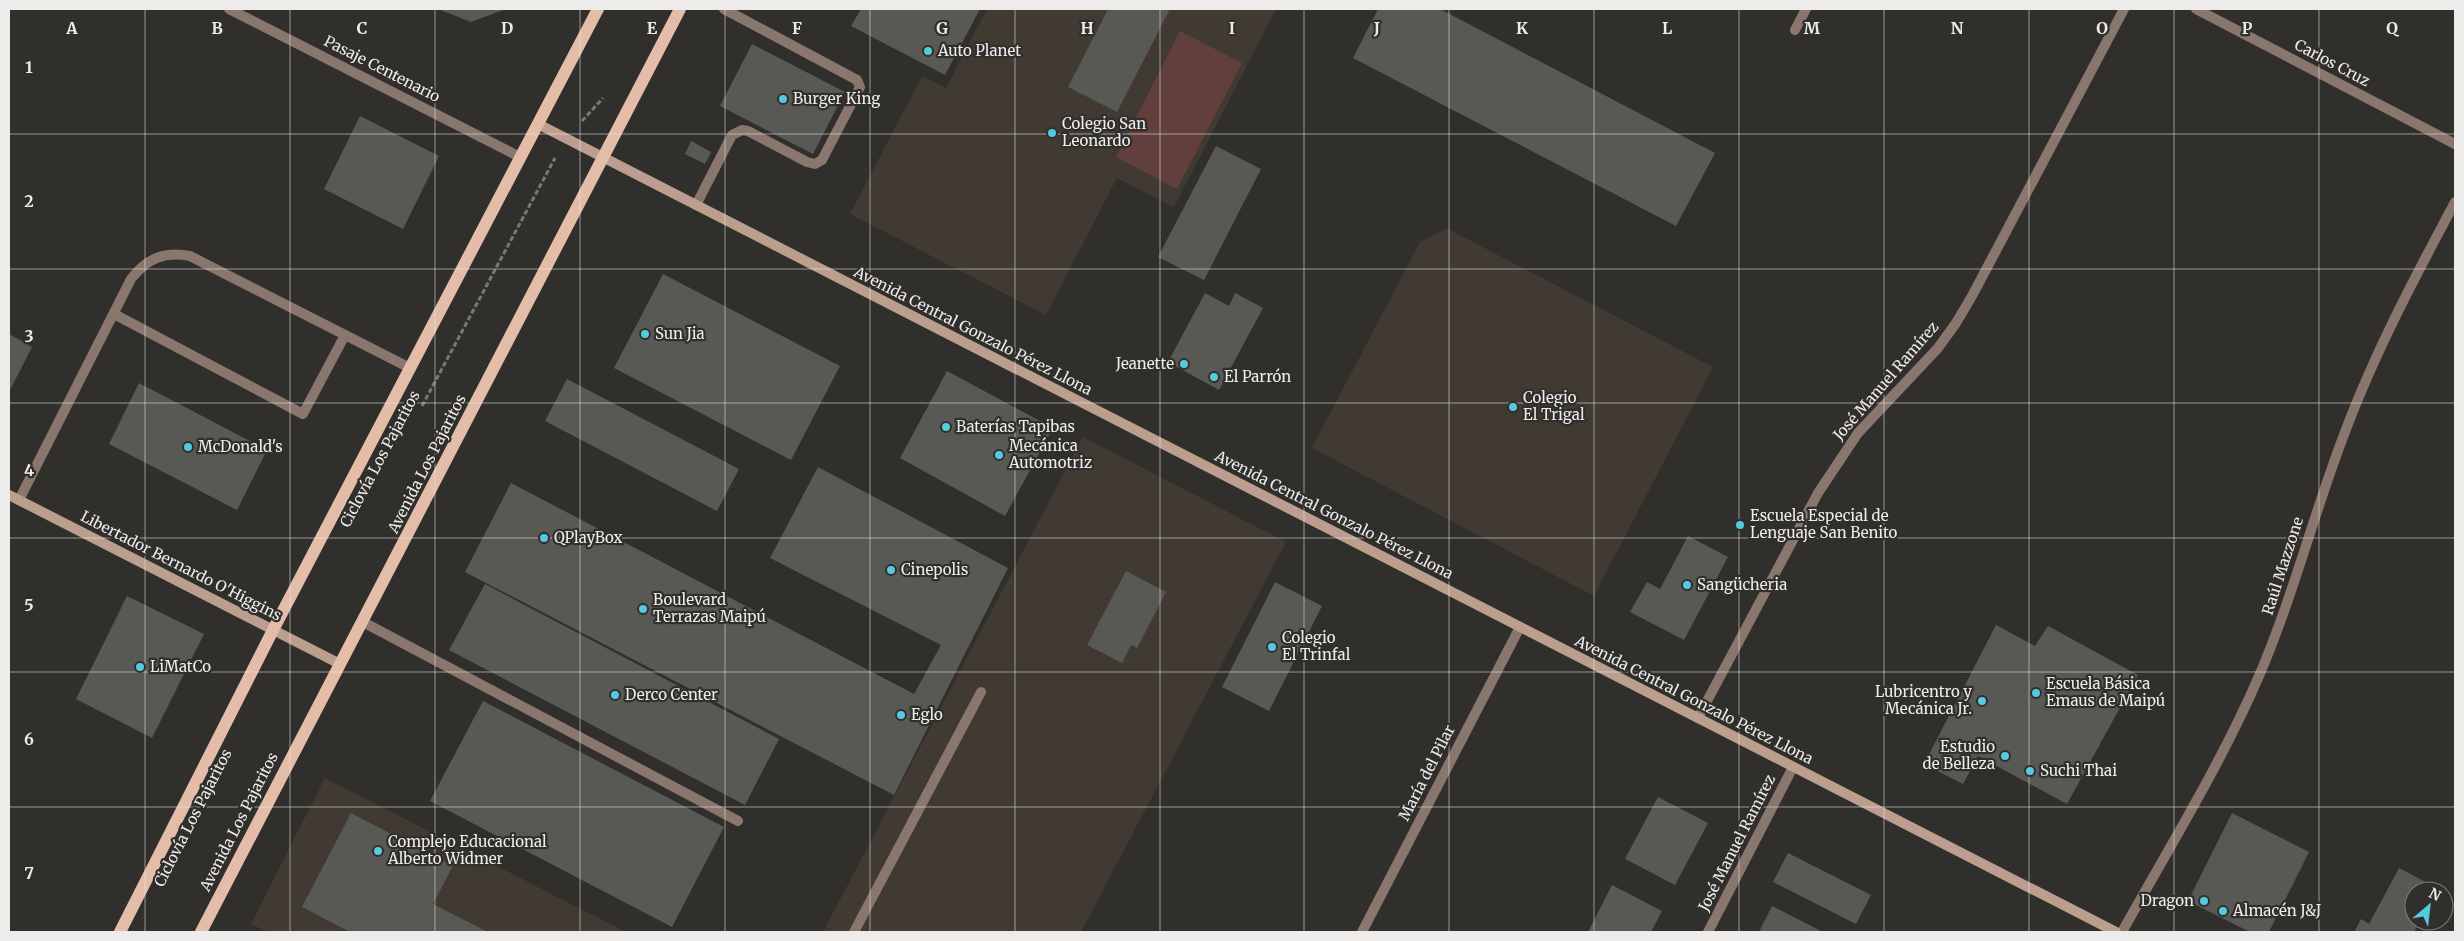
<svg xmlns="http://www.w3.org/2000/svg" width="2464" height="941" viewBox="0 0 2464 941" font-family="Merriweather,serif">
	<rect width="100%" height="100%" fill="#312f2c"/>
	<path fill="#403a33" d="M987,9H1276L1174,207L1117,178L1046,315L850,214L922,76L946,88Z
		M1446,228L1713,367L1594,596L1312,448L1420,242Z
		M1083,437L1286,542L1081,932H823Z
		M325,778L626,932H268L251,924Z"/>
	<path fill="#613f3c" d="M1180,31L1242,63L1177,189L1116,157Z"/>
	<path fill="#585855" d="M438,9H506L471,22Z
		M861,9H980L945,75L851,26Z
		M1108,9H1170L1117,112L1068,87Z
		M1378,9H1440L1715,153L1676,226L1353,58Z
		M752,44L845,92L813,154L720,106Z
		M360,116L439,156L403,229L324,189Z
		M691,141L711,152L705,164L685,154Z
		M1216,146L1261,169L1204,280L1158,257Z
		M663,274L840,366L791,460L614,368Z
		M1205,293L1229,306L1235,293L1263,308L1219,390L1168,362Z
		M9,334L32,347L9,392Z
		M947,371L1053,428L1005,516L900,458Z
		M567,379L739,469L717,511L545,421Z
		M139,383L267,450L237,510L109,444Z
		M818,467L1008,568L894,795L465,572L511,483L914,694L941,645L770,558Z
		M1688,536L1728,557L1684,640L1630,612L1647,582L1660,589Z
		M1126,571L1166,592L1137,648L1131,645L1122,663L1087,645Z
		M1275,582L1322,606L1269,711L1222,687Z
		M485,584L779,739L745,805L449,650Z
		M127,596L204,634L152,738L76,699Z
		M1996,625L2035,646L2048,626L2138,675L2067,804L1978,756L1963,784L1924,764Z
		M483,701L724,827L672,927L430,801Z
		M1658,797L1708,823L1675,885L1625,859Z
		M351,813L453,866L433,904L488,932H350L302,907Z
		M2232,813L2309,852L2269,932H2250L2188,901Z
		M1788,853L1871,895L1856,924L1773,882Z
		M2399,868L2437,888L2436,891H2414V921H2420L2414,932H2354L2361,919L2369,924Z
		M1612,885L1662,911L1651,932H1588Z
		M1772,906L1823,932H1759Z"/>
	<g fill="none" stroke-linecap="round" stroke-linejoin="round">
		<path stroke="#797875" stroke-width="3" stroke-dasharray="5 2.5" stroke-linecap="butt" d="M582,121L603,98
			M422,406L555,158"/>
		<path stroke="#89766c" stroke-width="10" d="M696,205L732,135L742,130L748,131L807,162L815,164L822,160L860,87L857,80L724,9
			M114,314L303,414L345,335
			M19,500L131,279C147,258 165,251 190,256L410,368
			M363,622L738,821
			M854,932L981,692"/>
		<path stroke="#89766c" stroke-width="10" d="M229,9L520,157
			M2196,9L2455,144
			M1795,30L1806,9
			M1698,718L1818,493L1858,433L1938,348L1956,323L1972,296L2124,9
			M1362,932L1520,627
			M1708,932L1793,767
			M2122,932C2169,848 2221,764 2259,676C2293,597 2314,512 2345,432C2375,352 2415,277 2455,202"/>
		<path stroke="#bc9e8e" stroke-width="10" d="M538,124L2116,932
			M9,495L340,664"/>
		<path stroke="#e3bda8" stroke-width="12" d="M120,932L273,630L598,9
			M201,932L680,9"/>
	</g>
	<path fill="none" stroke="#edecea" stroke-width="1" stroke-opacity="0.55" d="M145,9V932M290,9V932M435,9V932M580,9V932M725,9V932M870,9V932M1015,9V932M1160,9V932M1304,9V932M1449,9V932M1594,9V932M1739,9V932M1884,9V932M2029,9V932M2174,9V932M2319,9V932M9,134H2455M9,269H2455M9,403H2455M9,538H2455M9,672H2455M9,807H2455"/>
	<g fill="#54cadd" stroke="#312f2c" stroke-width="2">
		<circle cx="928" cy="51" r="5"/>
		<circle cx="783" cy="99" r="5"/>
		<circle cx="1052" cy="133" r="5"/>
		<circle cx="645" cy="334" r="5"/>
		<circle cx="1184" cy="364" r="5"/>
		<circle cx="1214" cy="377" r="5"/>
		<circle cx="1513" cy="407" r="5"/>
		<circle cx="946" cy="427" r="5"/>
		<circle cx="188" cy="447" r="5"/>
		<circle cx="999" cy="455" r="5"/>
		<circle cx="1740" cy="525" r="5"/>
		<circle cx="544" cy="538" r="5"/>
		<circle cx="891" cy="570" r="5"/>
		<circle cx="1687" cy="585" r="5"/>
		<circle cx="643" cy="609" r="5"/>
		<circle cx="1272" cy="647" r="5"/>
		<circle cx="140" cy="667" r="5"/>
		<circle cx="2036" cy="693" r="5"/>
		<circle cx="615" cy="695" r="5"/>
		<circle cx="1982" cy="701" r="5"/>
		<circle cx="901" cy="715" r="5"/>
		<circle cx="2005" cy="756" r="5"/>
		<circle cx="2030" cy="771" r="5"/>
		<circle cx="378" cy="851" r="5"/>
		<circle cx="2204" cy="901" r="5"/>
		<circle cx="2223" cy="911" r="5"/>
	</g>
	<g text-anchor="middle" stroke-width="4.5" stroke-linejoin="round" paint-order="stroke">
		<g font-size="15" fill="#edecea" stroke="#312f2c" text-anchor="start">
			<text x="938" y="56">Auto Planet</text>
			<text x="793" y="104">Burger King</text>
			<text x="1062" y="129">Colegio San<tspan x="1062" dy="17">Leonardo</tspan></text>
			<text x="655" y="339">Sun Jia</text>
			<text x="1174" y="369" text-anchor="end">Jeanette</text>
			<text x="1224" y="382">El Parrón</text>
			<text x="1523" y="403">Colegio<tspan x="1523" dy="17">El Trigal</tspan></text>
			<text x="956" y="432">Baterías Tapibas</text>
			<text x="1009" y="451">Mecánica<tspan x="1009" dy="17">Automotriz</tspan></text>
			<text x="198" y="452">McDonald's</text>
			<text x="1750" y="521">Escuela Especial de<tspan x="1750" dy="17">Lenguaje San Benito</tspan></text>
			<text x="554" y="543">QPlayBox</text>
			<text x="901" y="575">Cinepolis</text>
			<text x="1697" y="590">Sangücheria</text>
			<text x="653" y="605">Boulevard<tspan x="653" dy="17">Terrazas Maipú</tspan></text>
			<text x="1282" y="643">Colegio<tspan x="1282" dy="17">El Trinfal</tspan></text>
			<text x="150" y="672">LiMatCo</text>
			<text x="2046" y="689">Escuela Básica<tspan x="2046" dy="17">Emaus de Maipú</tspan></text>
			<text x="1972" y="697" text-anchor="end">Lubricentro y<tspan x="1972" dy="17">Mecánica Jr.</tspan></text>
			<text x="625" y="700">Derco Center</text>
			<text x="911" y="720">Eglo</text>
			<text x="1995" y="752" text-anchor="end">Estudio<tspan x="1995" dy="17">de Belleza</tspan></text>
			<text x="2040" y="776">Suchi Thai</text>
			<text x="388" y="847">Complejo Educacional<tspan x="388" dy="17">Alberto Widmer</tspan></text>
			<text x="2194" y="906" text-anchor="end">Dragon</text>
			<text x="2233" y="916">Almacén J&amp;J</text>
		</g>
		<g font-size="15" fill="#edecea" stroke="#312f2c">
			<text transform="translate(2332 63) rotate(28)" y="5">Carlos Cruz</text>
			<text transform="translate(382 69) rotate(27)" y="5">Pasaje Centenario</text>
			<text transform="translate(973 331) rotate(27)" y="5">Avenida Central Gonzalo Pérez Llona</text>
			<text transform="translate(1886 381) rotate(-49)" y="5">José Manuel Ramírez</text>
			<text transform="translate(380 459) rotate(-62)" y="5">Ciclovía Los Pajaritos</text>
			<text transform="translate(427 464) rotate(-63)" y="5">Avenida Los Pajaritos</text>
			<text transform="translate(1334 515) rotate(27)" y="5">Avenida Central Gonzalo Pérez Llona</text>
			<text transform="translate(181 566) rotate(27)" y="5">Libertador Bernardo O'Higgins</text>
			<text transform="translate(2283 566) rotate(-72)" y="5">Raúl Mazzone</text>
			<text transform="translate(1694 700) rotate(27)" y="5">Avenida Central Gonzalo Pérez Llona</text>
			<text transform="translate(1427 773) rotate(-63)" y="5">María del Pilar</text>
			<text transform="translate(193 818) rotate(-63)" y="5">Ciclovía Los Pajaritos</text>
			<text transform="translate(239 822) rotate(-63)" y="5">Avenida Los Pajaritos</text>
			<text transform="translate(1737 843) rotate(-63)" y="5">José Manuel Ramírez</text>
		</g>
	</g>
	<g font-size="16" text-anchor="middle" font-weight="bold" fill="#edecea" stroke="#312f2c" stroke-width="4.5" stroke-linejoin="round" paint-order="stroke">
		<text x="72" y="34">A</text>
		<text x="217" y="34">B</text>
		<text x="362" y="34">C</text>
		<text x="507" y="34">D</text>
		<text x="652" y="34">E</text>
		<text x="797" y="34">F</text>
		<text x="942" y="34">G</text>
		<text x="1087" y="34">H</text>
		<text x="1232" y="34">I</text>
		<text x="1377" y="34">J</text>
		<text x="1522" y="34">K</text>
		<text x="1667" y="34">L</text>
		<text x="1812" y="34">M</text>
		<text x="1957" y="34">N</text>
		<text x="2102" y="34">O</text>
		<text x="2247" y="34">P</text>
		<text x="2392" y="34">Q</text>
		<text x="29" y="73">1</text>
		<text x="29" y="207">2</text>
		<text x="29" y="342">3</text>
		<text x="29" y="476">4</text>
		<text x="29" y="611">5</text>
		<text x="29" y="745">6</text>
		<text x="29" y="879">7</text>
	</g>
	<rect width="2464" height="941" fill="none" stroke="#edecea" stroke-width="20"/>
	<g transform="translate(2429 906) rotate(28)"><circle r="24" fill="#312f2c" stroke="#7c7b78"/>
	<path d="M0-4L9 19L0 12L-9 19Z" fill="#54cadd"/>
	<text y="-8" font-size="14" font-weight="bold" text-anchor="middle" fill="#edecea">N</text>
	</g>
</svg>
